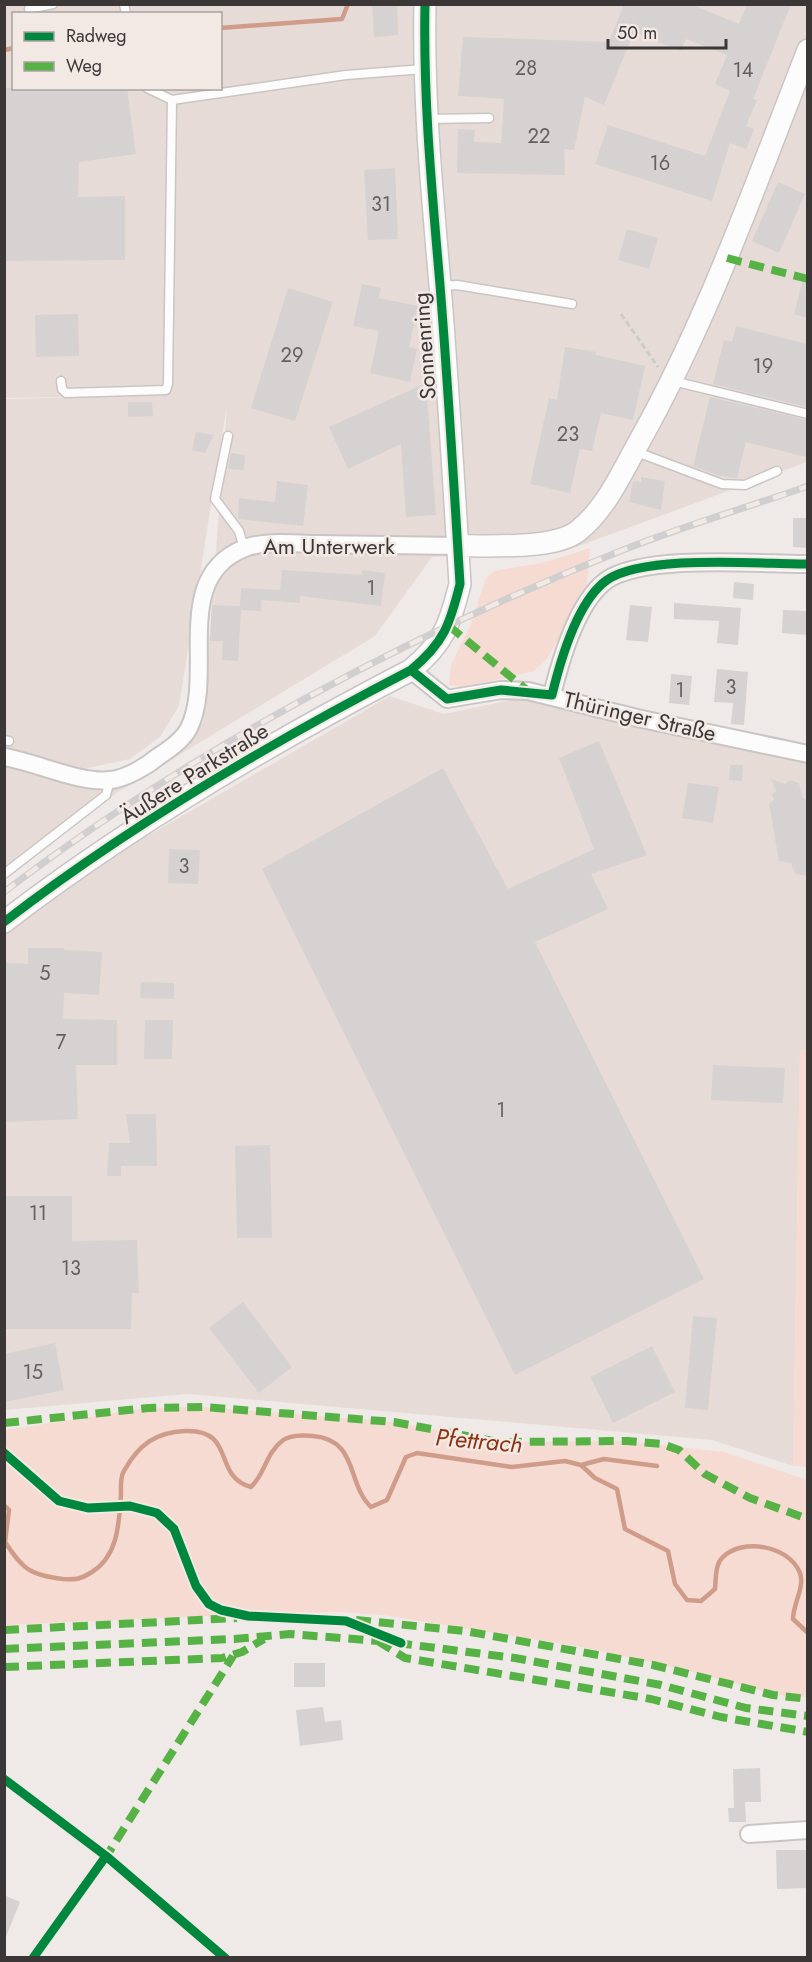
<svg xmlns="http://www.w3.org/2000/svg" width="812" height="1962" viewBox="0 0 812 1962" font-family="Jost,sans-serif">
	<rect width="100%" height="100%" fill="#efeae8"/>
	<path fill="#e7dbd7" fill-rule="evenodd" d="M5,5H807V462L568,550L432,557L375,636L118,792L5,878V763L116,786L203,723L227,405L179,706L160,737L130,759L79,770L5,752V399L174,395L5,398ZM14,14H220V88H14Z
		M390,696L444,714L526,697L807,761L808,1050L800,1051L793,1466L712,1440L188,1394L5,1410V933L73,879Z"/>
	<path fill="#f5dbd1" d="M590,548L587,587L547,659L534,671L502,679L460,687L449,685L451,665L471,624L486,578L494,571L546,562Z
		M807,1050H808L807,1467L793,1466L800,1051Z
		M204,1407L394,1422L499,1442L627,1441L724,1452L807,1480V1697L778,1695L673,1667L576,1646L383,1615L341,1612L274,1613L5,1625V1430L148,1408Z"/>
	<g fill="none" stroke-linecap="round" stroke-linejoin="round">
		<path stroke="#d09c8a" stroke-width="4.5" d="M220,28L342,19L348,4
			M4,50L14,48
			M581,1465L604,1459L657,1466
			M4,1505L9,1510L5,1542C23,1569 29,1575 63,1579C76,1580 81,1579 92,1572C119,1555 119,1521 121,1494C121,1487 120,1477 124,1471C138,1445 156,1432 185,1431C237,1429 212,1477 251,1487C265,1474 266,1453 282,1441C289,1435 304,1435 313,1436C359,1440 346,1483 371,1507L387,1500L406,1457L417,1453L512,1467L565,1461L581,1465L595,1478L617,1489L625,1529L668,1551L675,1584L687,1600L701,1601L715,1589C716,1579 715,1564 723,1557C742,1538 789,1545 800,1573C805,1587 793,1604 793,1619L808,1633"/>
	</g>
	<path fill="#d6d2d1" d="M372,4H397L398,35L374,37Z
		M624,4H690L739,24L747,4H791L753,99L757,100L746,126L754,129L746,149L730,143L712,201L595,164L608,125L705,156L730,91L715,84L727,55L686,39L681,51L634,32L604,105L585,97L574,150L564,149L565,175L457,173L458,129L475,130L474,142L501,143L504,99L458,96L463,37L609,42Z
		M4,88H127L136,154L79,162L78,197L125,196V260L4,261Z
		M395,168L398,239L368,240L364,170Z
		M778,182L805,194L779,253L752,241Z
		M627,229L658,238L649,269L618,260Z
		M803,279H807V318L794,314Z
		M362,284L381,288L379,298L418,306L409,347L417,349L410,382L370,373L379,331L353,326Z
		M288,288L333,302L295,421L251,408Z
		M78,314L79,356L36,357L35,315Z
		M736,326L807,344V407L713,384L724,340L732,342Z
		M565,347L596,352V355L645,366L633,420L601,413L592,451L580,449L570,493L530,484L549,398L557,400Z
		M426,383L436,515L406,517L401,444L348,469L329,427Z
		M710,397L807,420V457L746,442L737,478L720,476L693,466Z
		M128,402H152L153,416L128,417Z
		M196,432L214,435L205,453L192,450Z
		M231,453L245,455L244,470L228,469Z
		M641,477L665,481L661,510L629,502L633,481L641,482Z
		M277,481L308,485L303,526L238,519L239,498L275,502Z
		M793,518H807V548L793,547Z
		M282,570L361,575L362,570L385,573L381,606L300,596V603L261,600V611L241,610L238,661L222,660L223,641H210L212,605L240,606L241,588L280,590Z
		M734,582L754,584L753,600L733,598Z
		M674,603L741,608L738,645L717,643L719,621L674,619Z
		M630,605L652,607L648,642L626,640Z
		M783,610L807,611V635L782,633Z
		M717,669L748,672L744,725L731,724L733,703L714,702Z
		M671,674L692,676L689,705L669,703Z
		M599,741L647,855L591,874L608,909L535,942L704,1279L515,1375L262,869L443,768L508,889L594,849L559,758Z
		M730,765H743L742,781L729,780Z
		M771,779L785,784L790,780L799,783L802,797L807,800V876L795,874L791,863L779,861L769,804L774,800L772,794L776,791Z
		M688,783L719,787L713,823L682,818Z
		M169,849L200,850L198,884L168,883Z
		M28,948H64V950L102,952L99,995L64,993L63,1019L117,1020V1065H76L78,1119L4,1122V963L28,964Z
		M141,982L174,983V999L140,998Z
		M145,1020H173L172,1059H144Z
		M713,1065L785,1068L783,1103L711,1100Z
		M126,1114H156L157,1166H121V1176H107L109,1143H130Z
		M270,1145L272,1238H237L235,1146Z
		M4,1196H72V1241L137,1240L139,1293H132L131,1329H4Z
		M243,1302L292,1367L259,1393L209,1328Z
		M693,1316L717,1318L708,1410L685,1408Z
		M55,1343L64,1390L4,1402V1354Z
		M652,1346L675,1392L613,1423L590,1377Z
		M294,1663H325V1687H294Z
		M323,1707L325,1722L341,1720L343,1740L300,1746L296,1710Z
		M760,1768L761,1802H745L746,1822H729L728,1808H734L733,1769Z
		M776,1850H807V1888L777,1889Z
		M4,1895L20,1902L5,1939H4Z"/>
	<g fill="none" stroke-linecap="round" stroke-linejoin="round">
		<defs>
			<path id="service" d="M124,4L126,14
				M29,9L53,4
				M147,88L172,100L346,75L424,69
				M427,119L489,118
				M440,286L457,285L572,304
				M61,381L62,389L66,393L166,390L168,384L172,100
				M673,381L808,414
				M228,436L215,499L239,531L244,548
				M634,451L722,484L745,485L777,471
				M4,740L9,741
				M4,874L106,795L110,780"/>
			<path id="minor" d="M411,670L447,699L501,690L528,691L637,718L808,754
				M552,695C560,662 577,601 607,580C646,554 759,564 808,564
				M4,757C36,762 80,784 111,780C127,778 147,766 159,756C170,749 183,740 189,728C216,673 170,577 245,548C266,540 295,544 317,544C364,545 411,545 458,546
				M749,1834L808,1830"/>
			<path id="tertiary" d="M458,546C489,545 554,550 578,531C606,509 622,472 639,442C709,317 756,183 808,50
				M4,922C130,825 270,743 411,670C444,643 450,624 460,584C454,485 448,385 440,285C432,191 423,99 425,4"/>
		</defs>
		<use href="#service" stroke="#c9c5c4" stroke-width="11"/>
		<use href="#minor" stroke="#c9c5c4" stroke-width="20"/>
		<use href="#tertiary" stroke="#c9c5c4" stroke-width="24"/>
		<path stroke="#cdcbca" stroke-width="3" stroke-dasharray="6 3" stroke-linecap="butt" d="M621,314L658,367"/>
		<use href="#service" stroke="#fdfcfc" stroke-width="8"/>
		<use href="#minor" stroke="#fdfcfc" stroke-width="16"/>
		<use href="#tertiary" stroke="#fdfcfc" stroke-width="21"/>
		<defs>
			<path id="rail" d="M4,892C188,752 408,635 623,550C683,526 746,508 808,486"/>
		</defs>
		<use href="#rail" stroke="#d0cece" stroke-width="7"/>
		<use href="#rail" stroke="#f2e9e5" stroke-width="4.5" stroke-dasharray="14" stroke-linecap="butt"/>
		<path stroke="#57b246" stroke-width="8" stroke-dasharray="15 8" stroke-linecap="butt" d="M727,258L808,279
			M449,626L528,691
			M4,1423L148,1408L204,1407L394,1422L499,1442L627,1441L662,1444L679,1450L705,1474L750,1498L808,1519
			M356,1620L465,1631L653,1665L773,1695L808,1699
			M4,1630L237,1618
			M378,1641L405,1658L651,1699L721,1717L808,1732
			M397,1643L515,1658L661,1685L746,1708L808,1716
			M4,1649L234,1639L290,1634L379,1641
			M4,1667L222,1658L242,1652L264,1639
			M104,1860L233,1656"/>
		<defs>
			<path id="cycleway" d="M411,670L447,699L501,690L552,695C560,662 577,601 607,580C646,554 759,564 808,564
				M4,922C130,825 270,743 411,670C444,643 450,624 460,584C454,485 448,385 440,285C432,191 423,99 425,4
				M4,1453L59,1501L88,1508L130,1506L157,1513L174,1529L196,1586L209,1604L221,1610L248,1616L346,1621L401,1643
				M4,1779L106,1856L225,1958
				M33,1958L106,1856"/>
		</defs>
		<use href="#cycleway" stroke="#f2e9e5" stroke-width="13"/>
		<use href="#cycleway" stroke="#00873e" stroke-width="9"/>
	</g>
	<g text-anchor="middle" stroke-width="5" stroke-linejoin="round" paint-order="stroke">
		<g font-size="20" fill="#64605f">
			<text x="526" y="75">28</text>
			<text x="743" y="77">14</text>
			<text x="539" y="143">22</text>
			<text x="660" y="170">16</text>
			<text x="381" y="211">31</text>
			<text x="292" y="362">29</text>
			<text x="763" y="373">19</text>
			<text x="568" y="441">23</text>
			<text x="371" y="595">1</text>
			<text x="731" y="694">3</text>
			<text x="680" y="697">1</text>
			<text x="184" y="873">3</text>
			<text x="45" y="980">5</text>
			<text x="61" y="1049">7</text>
			<text x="501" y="1117">1</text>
			<text x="38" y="1220">11</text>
			<text x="71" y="1275">13</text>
			<text x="33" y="1379">15</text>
		</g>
		<g font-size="22" fill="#3b3736" stroke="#f2e9e5">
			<text transform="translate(424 346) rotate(-94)" y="8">Sonnenring</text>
			<text x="329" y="554">Am Unterwerk</text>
			<text transform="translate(640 716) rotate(13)" y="8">Thüringer Straße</text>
			<text transform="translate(194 773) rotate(-32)" y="8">Äußere Parkstraße</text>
		</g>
		<g font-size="24" font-style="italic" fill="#8c3412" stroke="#f2e9e5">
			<text transform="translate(479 1441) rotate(5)" y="8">Pfettrach</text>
		</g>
	</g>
	<rect width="812" height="1962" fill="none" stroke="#3b3736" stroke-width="12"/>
	<rect x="12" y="12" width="210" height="78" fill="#f2e9e5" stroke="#a9a29f" stroke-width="1.5"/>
	<rect x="24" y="32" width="30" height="9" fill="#00873e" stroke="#a9a29f" stroke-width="1.5"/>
	<text x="66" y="42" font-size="18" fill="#3b3736">Radweg</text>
	<rect x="24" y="62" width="30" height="9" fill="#57b246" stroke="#a9a29f" stroke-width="1.5"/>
	<text x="66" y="72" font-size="18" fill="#3b3736">Weg</text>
	<path d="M608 39v9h118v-9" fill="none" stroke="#3b3736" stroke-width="3"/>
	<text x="617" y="39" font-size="18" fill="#3b3736" stroke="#f2e9e5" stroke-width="4.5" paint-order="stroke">50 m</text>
</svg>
